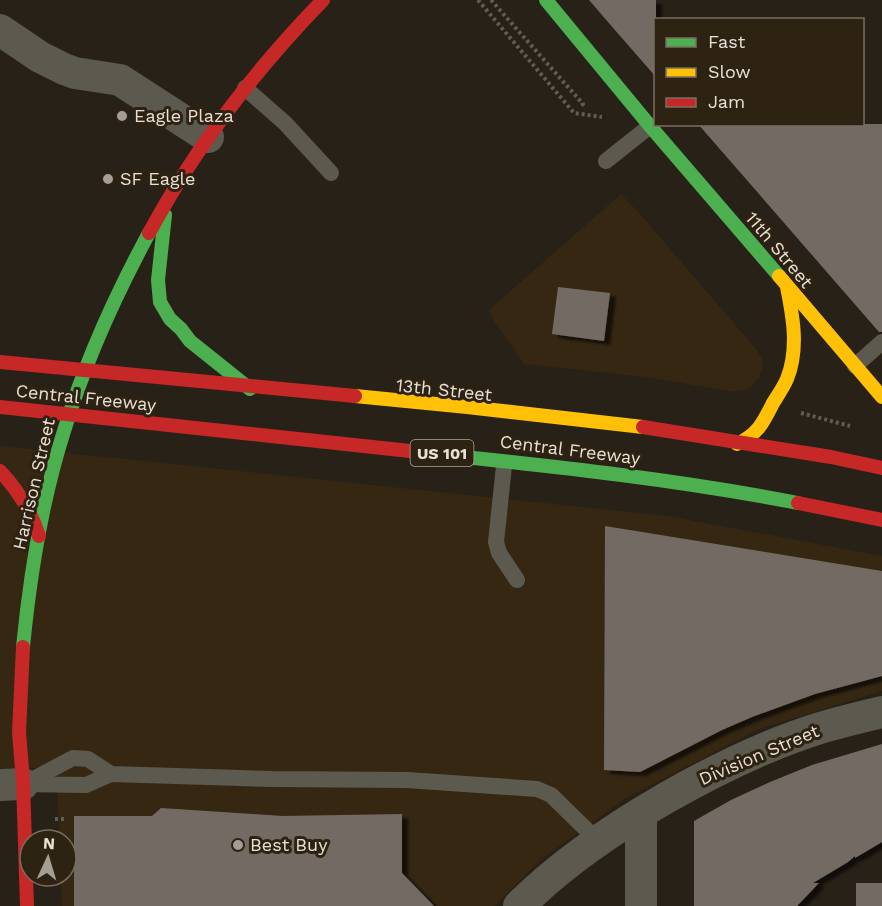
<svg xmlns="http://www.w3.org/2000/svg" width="882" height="906" viewBox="0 0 882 906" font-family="'Work Sans',sans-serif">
	<defs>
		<filter id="shadow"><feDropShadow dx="6" dy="4" stdDeviation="1.5" flood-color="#0009"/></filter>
	</defs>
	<rect width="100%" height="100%" fill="#282118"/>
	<path fill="#362713" d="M621,194L640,214L757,350L761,357L763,367L759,378L751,387L741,391H730L646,377L524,364L493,319L489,310Z
		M0,446L668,516L882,556V691L759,729L626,798L539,861L495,906H62L61,876H66V840H59L57,768H0Z"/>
	<path fill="#736b64" filter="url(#shadow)" d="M589,0H656V77L621,37Z
		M698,124H882V332H879Z
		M558,287L610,293L604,341L552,334Z
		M605,526L882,571V676L815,694L752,717L722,730L640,772L604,770Z
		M882,744V842L855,858V856L848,862L813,883H819L797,906H694V821L731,800L770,782L812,765Z
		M161,808L283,816L402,814V873L434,906H74V816H152Z
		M856,883H882V906H856Z"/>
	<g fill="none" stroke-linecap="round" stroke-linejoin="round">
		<path stroke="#5f5d54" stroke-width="4" stroke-dasharray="3 3" stroke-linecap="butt" d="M478,0L574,113L602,117
			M491,0L583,104L579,107
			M801,413L850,426
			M55,819H65"/>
		<path stroke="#5c5a4f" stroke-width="16" d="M245,88L285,123L331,173
			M606,161L650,126
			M855,366L882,342
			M504,466L496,542L499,553L517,580
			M26,783L73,758L88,759L111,774
			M23,784L86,785L111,774L273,779L407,780L537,789L551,795L598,841"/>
		<path stroke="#5c5a4f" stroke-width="32" d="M0,30L40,57L64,69L75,73L120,80L208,137
			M0,785L23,784
			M641,813V906
			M519,906C562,863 614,828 666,798C715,770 766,745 820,728C840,722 861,717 882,712"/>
		<path stroke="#4caf50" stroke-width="14" d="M546,0L650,126L779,276
			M165,215L158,280L160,302L170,319L181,329L190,341L250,389
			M23,647C30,575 42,500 64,431C85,362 115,296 149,233"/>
		<path stroke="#ffc107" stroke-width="14" d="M779,276L882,397
			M737,444C758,434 763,423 773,403C778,395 783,388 787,379C799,349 793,317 787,287"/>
		<path stroke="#c62828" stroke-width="14" d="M149,233C195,148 256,69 323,0
			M0,471C18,490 31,511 39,536
			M23,647L19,732L23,781L27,906"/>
		<path stroke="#4caf50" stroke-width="14" d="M410,451C540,465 670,478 798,503"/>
		<path stroke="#ffc107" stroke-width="14" d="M355,396L467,407L643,427"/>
		<path stroke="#c62828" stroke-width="14" d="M0,362L355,396
			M0,407L410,451
			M643,427L831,457L882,468
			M798,503L882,520"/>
	</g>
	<g fill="#a59e94" stroke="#2e2212" stroke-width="2">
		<circle cx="122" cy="116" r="6"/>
		<circle cx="108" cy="179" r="6"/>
		<circle cx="238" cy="845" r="6"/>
	</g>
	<g text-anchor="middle" stroke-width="6" stroke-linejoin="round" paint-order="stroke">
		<rect fill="#2e2212" stroke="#b1a89c" stroke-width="1.5" x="410.5" y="440" width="63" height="26" rx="4.5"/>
		<g font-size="16" font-weight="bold" fill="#e9e1d7">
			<text x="442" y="459">US 101</text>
		</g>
		<g font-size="18" fill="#e9e1d7" stroke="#2e2212" text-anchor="start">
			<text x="134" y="122">Eagle Plaza</text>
			<text x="120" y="185">SF Eagle</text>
			<text x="250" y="851">Best Buy</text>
		</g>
		<g font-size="18" fill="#e9e1d7" stroke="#2e2212">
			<text transform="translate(779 250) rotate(50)" y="6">11th Street</text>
			<text transform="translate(444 390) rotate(6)" y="6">13th Street</text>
			<text transform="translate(86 398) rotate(6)" y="6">Central Freeway</text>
			<text transform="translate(570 450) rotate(7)" y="6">Central Freeway</text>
			<text transform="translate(34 484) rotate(-77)" y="6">Harrison Street</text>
			<text transform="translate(759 755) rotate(-23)" y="6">Division Street</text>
		</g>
	</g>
	<rect x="654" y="18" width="210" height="108" fill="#2e2212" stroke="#796e61" stroke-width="1.5"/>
	<rect x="666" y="38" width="30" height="9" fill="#4caf50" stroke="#796e61" stroke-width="1.5"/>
	<text x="708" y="48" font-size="18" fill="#e9e1d7">Fast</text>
	<rect x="666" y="68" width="30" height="9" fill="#ffc107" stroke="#796e61" stroke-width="1.5"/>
	<text x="708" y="78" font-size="18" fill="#e9e1d7">Slow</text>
	<rect x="666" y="98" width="30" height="9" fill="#c62828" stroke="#796e61" stroke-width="1.5"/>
	<text x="708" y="108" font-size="18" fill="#e9e1d7">Jam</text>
	<g transform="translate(48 858) rotate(4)"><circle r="28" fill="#2e2212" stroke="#796e61" stroke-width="1.5"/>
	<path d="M0-4.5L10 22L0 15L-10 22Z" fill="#a59e94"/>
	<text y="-9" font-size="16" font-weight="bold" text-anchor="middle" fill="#e9e1d7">N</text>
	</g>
</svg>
